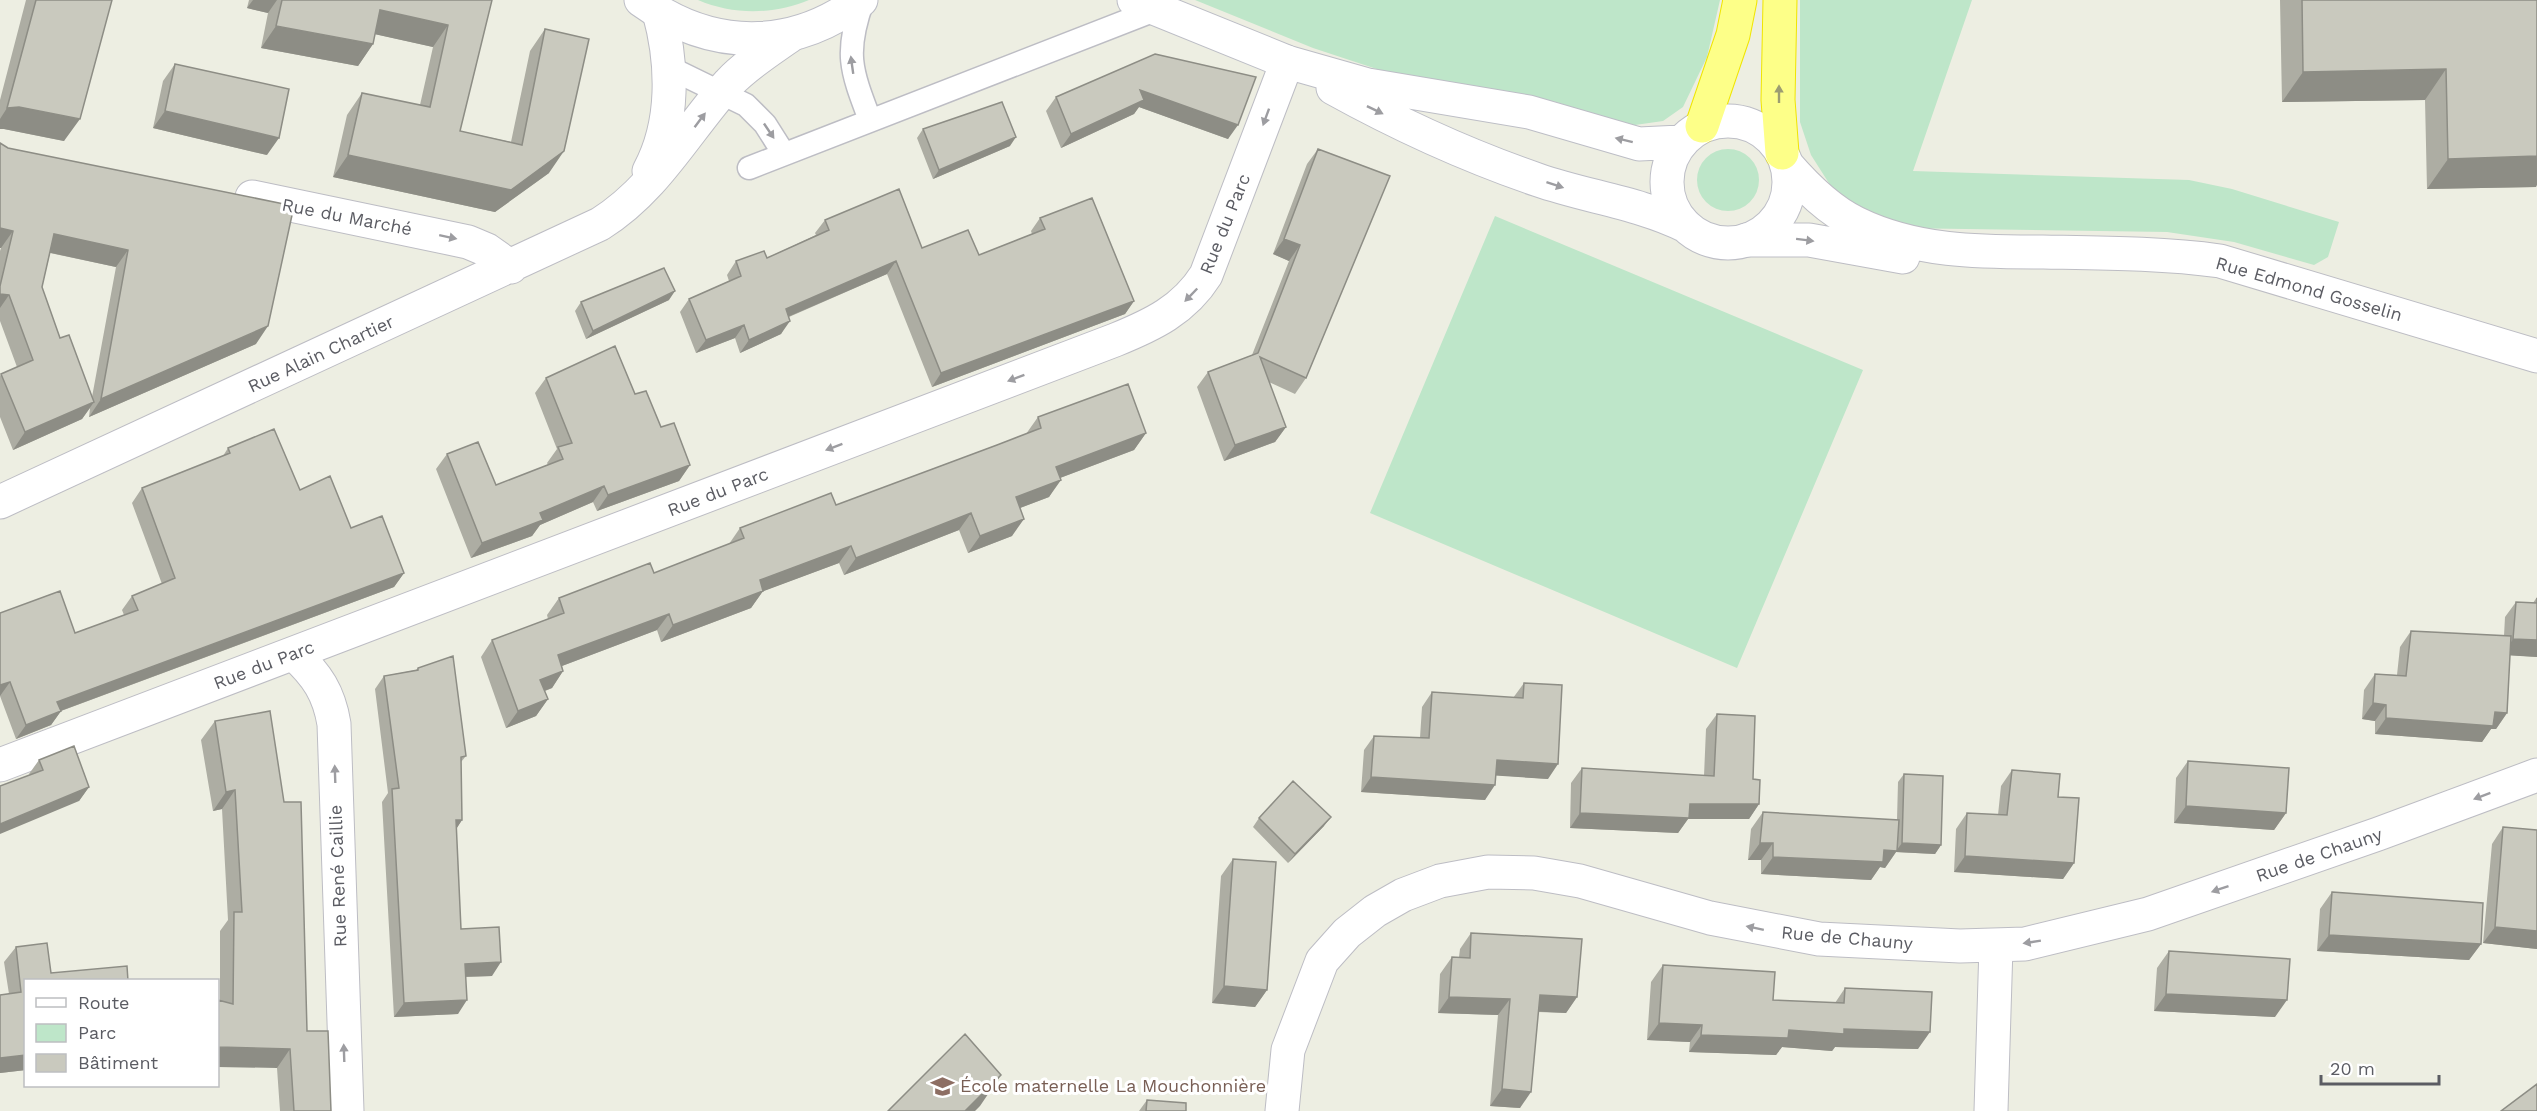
<svg xmlns="http://www.w3.org/2000/svg" width="2537" height="1111" viewBox="0 0 2537 1111" font-family="'Work Sans',sans-serif">
	<rect width="100%" height="100%" fill="#edeee2"/>
	<path fill="#bee6c9" d="M698,0H809C773,15 733,15 698,0Z
		M1195,0H1720L1707,57L1683,107L1663,121L1628,126L1556,102L1407,79L1313,48Z
		M1800,0H1972L1913,171L2189,180L2232,189L2339,222L2328,257L2314,265L2234,242L2167,232L1897,228L1866,216L1832,188L1811,155L1800,122Z
		M1697 180a31 31 0 1 1 62 0a31 31 0 1 1-62 0Z
		M1495,216L1863,370L1737,668L1370,513Z"/>
	<g fill="none" stroke-linecap="round" stroke-linejoin="round">
		<defs>
			<path id="service" d="M863,0C844,53 851,70 870,120
				M668,67L746,105L765,124L784,154
				M749,168L1155,10"/>
			<path id="minor" d="M1787,165C1807,188 1829,210 1856,223C1915,252 1979,252 2043,252C2102,253 2162,253 2220,261L2537,356
				M649,171C675,123 673,63 659,12
				M252,197L468,242L487,250L511,267
				M1747,240H1809L1903,257
				M0,502L600,224C656,189 686,131 729,83C747,64 770,50 791,35
				M294,654C317,675 329,693 334,724L347,1111
				M0,765L1115,340C1152,325 1184,310 1206,275L1287,62
				M1282,1111L1288,1050L1322,961L1347,933L1375,911L1403,895L1440,881L1488,872L1534,873L1580,881L1710,918L1819,939L1960,946L2025,944L2148,914L2378,834L2537,775
				M1991,1111L1996,946"/>
			<path id="secondary" d="M641,0C711,51 792,52 861,0
				M1134,0L1287,62L1368,85L1529,112L1639,144L1681,142
				M1333,88C1398,124 1468,156 1538,180C1587,197 1640,203 1686,226
				M1667 182a61 61 0 1 1 122 0a61 61 0 1 1-122 0Z"/>
			<path id="motorway" d="M1780,0L1778,100L1782,153
				M1702,126L1733,35L1740,0"/>
		</defs>
		<use href="#service" stroke="#bdbdc4" stroke-width="25"/>
		<use href="#minor" stroke="#bdbdc4" stroke-width="35"/>
		<use href="#secondary" stroke="#bdbec6" stroke-width="35"/>
		<use href="#motorway" stroke="#f0e500" stroke-width="35"/>
		<use href="#service" stroke="#fff" stroke-width="22"/>
		<use href="#minor" stroke="#fff" stroke-width="33"/>
		<use href="#secondary" stroke="#fff" stroke-width="33"/>
		<use href="#motorway" stroke="#fdff88" stroke-width="33"/>
	</g>
	<path fill="#adada3" fill-rule="evenodd" d="M26,0H112L64,141L4,129H0V100Z
		M249,0H492L460,131L511,142L530,51L545,29L549,173L495,212L333,177L347,115L362,93L420,105L433,47L375,34L373,44L358,66L261,48L268,13L247,8Z
		M2280,0H2537L2536,187L2427,189L2425,100L2282,102Z
		M175,64L267,155L153,128L163,81Z
		M1256,77L1228,139L1139,107L1134,114L1061,148L1046,111L1056,97Z
		M923,129L1010,146L933,179L917,138Z
		M0,143L256,344L89,417L90,408L82,419L13,450L0,417V376L1,374L17,367L0,321V251L1,248ZM50,253L116,267L92,397L60,338L42,287Z
		M1318,149L1306,378L1295,394L1269,382L1286,427L1275,442L1224,461L1197,387L1208,372L1252,355L1289,261L1273,254L1307,164Z
		M1040,218L1134,301L1125,314L932,387L887,274L789,317L781,334L740,353L735,338L696,353L680,312L689,299L729,281L727,275L736,261L767,258L816,235L815,233L825,220L922,248L979,255L1032,234L1031,231Z
		M669,300L586,339L575,311L581,302Z
		M546,378L635,394L690,465L679,481L597,511L593,502L540,525L532,536L471,558L436,469L447,454L496,485L548,465L547,463L557,449L535,393Z
		M1038,417L1146,433L1134,450L1060,478L1049,497L1020,508L1012,536L968,553L959,530L844,575L839,563L763,591L751,608L661,642L657,630L562,666L563,671L552,688L545,691L548,699L536,716L506,728L481,657L492,640L548,619L547,615L559,598L654,573L729,544L740,528L836,505L1026,434Z
		M228,448L300,490L351,528L404,573L394,587L61,711L51,725L16,739L0,696V613L75,633L124,615L122,610L132,596L162,584L132,503L142,488L223,456Z
		M2537,597V657L2510,655L2507,713L2496,729H2491L2482,742L2375,734V721L2362,719L2364,690L2375,674L2397,675L2400,647L2411,631L2504,636L2505,617L2516,602L2533,603Z
		M418,668L466,756L461,762L462,820L456,829L461,929L492,976L466,977L458,1014L394,1017L382,802L388,793L375,689L384,676L416,670Z
		M1524,683L1548,779L1496,775L1485,800L1361,792L1364,750L1374,736L1420,738L1422,707L1432,692L1513,698Z
		M1717,714L1753,779L1759,804L1749,819H1688L1678,833L1570,828L1571,783L1582,768L1704,776L1706,729Z
		M215,721L307,1031L331,1111H280L277,1068L220,1001V931L228,920L222,809L213,811L201,740Z
		M39,760L89,787L79,801L30,775L29,774Z
		M2188,761L2286,813L2274,830L2174,823L2176,778Z
		M2012,770L2058,797L2074,863L2063,879L1954,872L1956,829L1967,813L1998,815L2001,786Z
		M1904,774L1941,845L1935,854L1896,852L1885,868L1880,867L1871,880L1761,874V860H1748L1751,829L1763,812L1897,820L1898,782Z
		M1259,818L1324,826L1288,863L1253,827Z
		M2503,827L2537,949L2483,943L2492,844Z
		M1233,859L1267,990L1255,1007L1212,1003L1221,876Z
		M2332,892L2481,944L2469,960L2317,951L2320,909Z
		M1471,933L1577,997L1566,1013L1538,1012L1520,1108L1490,1106L1498,1015L1438,1013L1440,974L1452,957H1459L1460,949Z
		M16,947L26,981V1070L0,1073L9,994L4,962Z
		M2169,951L2275,1017L2154,1011L2157,968Z
		M1663,965L1773,1000L1835,1003L1845,988L1918,1049L1835,1047L1832,1051L1782,1047L1776,1055L1689,1052L1690,1042L1647,1040L1651,982Z
		M1147,1100L1186,1111H1139Z"/>
	<path fill="#8d8d85" d="M253,0H277L268,13L247,8Z
		M380,10L448,25L433,47L365,32Z
		M276,26L373,44L358,66L261,48Z
		M2446,69L2425,100L2282,102L2303,72Z
		M1140,90L1238,125L1228,139L1139,107L1134,114L1061,148L1071,134Z
		M19,107L80,119L64,141L4,129H0V119L7,108Z
		M165,111L279,138L267,155L153,128Z
		M1016,137L1010,146L933,179L939,170Z
		M564,151L549,173L495,212L333,177L348,155Z
		M2537,156V185L2536,187L2427,189L2448,159Z
		M0,228L13,231L1,248H0Z
		M54,234L128,250L116,267L42,251Z
		M1284,239L1300,245L1289,261L1273,254Z
		M896,261L887,274L776,322L786,309Z
		M675,291L669,300L586,339L593,331Z
		M0,294L9,295L0,308Z
		M1134,301L1125,314L932,387L941,373Z
		M790,321L781,334L740,353L749,340Z
		M744,325L735,338L696,353L706,340Z
		M268,326L256,344L89,417L101,399Z
		M94,402L82,419L13,450L25,432Z
		M1286,427L1275,442L1224,461L1235,445Z
		M1146,433L1134,450L1044,484L1056,467Z
		M690,465L679,481L597,511L608,495Z
		M1061,480L1049,497L1004,514L1016,497Z
		M604,486L593,502L540,525L532,536L471,558L482,543L540,513Z
		M971,513L959,530L844,575L856,558Z
		M1024,519L1012,536L968,553L980,536Z
		M851,546L839,563L748,597L760,580Z
		M404,573L394,587L47,716L57,702Z
		M763,591L751,608L661,642L673,625Z
		M669,614L657,630L546,672L558,655Z
		M2513,639L2537,640V657L2503,655Z
		M563,671L552,688L528,697L540,680Z
		M10,682L0,696V685Z
		M548,699L536,716L506,728L518,711Z
		M2373,703L2386,705L2375,721L2362,719Z
		M61,711L51,725L16,739L26,725Z
		M2495,712L2507,713L2496,729H2491L2482,742L2375,734L2386,718Z
		M1497,760L1558,764L1548,779L1487,775Z
		M1371,777L1495,785L1485,800L1361,792Z
		M89,787L79,801L0,834V824Z
		M235,790L222,809L213,811L226,792Z
		M1690,804H1759L1749,819H1688L1678,833L1570,828L1580,813Z
		M2186,806L2286,813L2274,830L2174,823Z
		M1331,817L1324,826L1288,863L1295,854Z
		M456,820H462L453,834Z
		M1760,843H1773L1761,860H1748Z
		M1902,843L1941,845L1935,854L1896,852L1885,868L1880,867L1871,880L1761,874L1773,857L1884,850L1896,851Z
		M1965,856L2074,863L2063,879L1954,872Z
		M2495,927L2537,931V949L2483,943Z
		M2329,935L2481,944L2469,960L2317,951Z
		M501,962L492,976L456,977L465,964Z
		M1224,986L1267,990L1255,1007L1212,1003Z
		M2166,994L2287,1000L2275,1017L2154,1011Z
		M1540,995L1577,997L1566,1013L1528,1011Z
		M1449,997L1510,999L1498,1015L1438,1013Z
		M467,1000L458,1014L394,1017L404,1003Z
		M1659,1023L1702,1025L1690,1042L1647,1040Z
		M1844,1029L1930,1032L1918,1049L1835,1047L1832,1051L1782,1047L1776,1055L1689,1052L1701,1035L1789,1030Z
		M218,1047L290,1049L277,1068L218,1067Z
		M26,1055V1070L0,1073V1058Z
		M1001,1075L980,1106L975,1111H965Z
		M1502,1089L1531,1092L1520,1108L1490,1106Z"/>
	<path fill="#c9c9be" stroke="#8d8d85" stroke-width="1.5" d="M36,0H112L80,119L19,107L7,108Z
		M282,0H492L460,131L522,145L545,29L589,39L564,151L511,190L348,155L362,93L430,107L448,25L380,10L373,44L276,26Z
		M2302,0H2537V156L2448,159L2446,69L2303,72Z
		M1155,54L1256,77L1238,125L1140,90L1144,100L1071,134L1056,97Z
		M175,64L289,89L279,138L165,111Z
		M1002,102L1016,137L939,170L923,129Z
		M0,143L8,148L294,206L268,326L101,399L128,250L54,234L42,287L60,338L69,335L94,402L25,432L1,374L33,360L9,295L0,294V286L13,231L0,228Z
		M1318,149L1390,176L1306,378L1260,357L1286,427L1235,445L1208,372L1258,353L1300,245L1284,239Z
		M899,189L922,248L968,230L979,255L1045,229L1040,218L1092,198L1134,301L941,373L896,261L786,309L790,321L749,340L744,325L706,340L689,299L741,276L736,261L764,251L767,258L829,230L825,220Z
		M664,268L675,291L593,331L581,302Z
		M615,346L635,394L646,391L661,427L674,423L690,465L608,495L604,486L540,513L543,520L482,543L447,454L478,442L496,485L563,459L558,447L572,443L546,378Z
		M1128,384L1146,433L1056,467L1061,480L1016,497L1024,519L980,536L971,513L856,558L851,546L760,580L763,591L673,625L669,614L558,655L563,671L540,680L548,699L518,711L492,640L564,613L559,598L650,563L654,573L700,555L744,538L740,528L831,493L836,505L997,445L1041,428L1038,417Z
		M274,429L300,490L330,476L351,528L382,516L404,573L57,702L61,711L26,725L10,682L0,685V613L60,591L75,633L138,610L132,596L175,578L142,488L230,453L228,448Z
		M2537,598V640L2513,639L2516,602L2537,603Z
		M2411,631L2511,636L2507,713L2495,712L2493,726L2386,718V705L2373,703L2375,674L2406,676Z
		M453,656L466,756L461,757L462,820H456L461,929L499,927L501,962L465,964L467,1000L404,1003L392,789L399,788L384,676L418,670V668Z
		M1524,683L1562,685L1558,764L1497,760L1495,785L1371,777L1374,736L1429,738L1432,692L1523,698Z
		M270,711L284,802H301L307,1031H328L331,1111H294L290,1049L218,1047V1000L233,1004L234,912H242L235,790L226,792L215,721Z
		M1717,714L1755,716L1753,779L1760,780L1759,804H1690L1689,818L1580,813L1582,768L1714,776Z
		M74,746L89,787L0,824V786L43,770L39,760Z
		M2188,761L2289,768L2286,813L2186,806Z
		M2012,770L2060,774L2058,797L2079,798L2074,863L1965,856L1967,813L2007,815Z
		M1904,774L1943,776L1941,845L1902,843Z
		M1293,781L1331,817L1295,854L1259,818Z
		M1763,812L1899,820L1897,851L1884,850L1883,862L1773,857V843H1760Z
		M2503,827L2537,830V931L2495,927Z
		M1233,859L1276,862L1267,990L1224,986Z
		M2332,892L2483,903L2481,944L2329,935Z
		M1471,933L1582,939L1577,997L1540,995L1531,1092L1502,1089L1510,999L1449,997L1452,957L1470,958Z
		M47,943L51,973L127,966L128,981H26V1055L0,1058V995L21,992L16,947Z
		M2169,951L2290,959L2287,1000L2166,994Z
		M1663,965L1775,972L1773,1000L1844,1003L1845,988L1932,992L1930,1032L1844,1029V1034L1789,1030L1788,1038L1701,1035L1702,1025L1659,1023Z
		M965,1034L1001,1075L965,1111H888Z
		M2537,1084V1111H2501Z
		M1147,1100L1186,1103V1111H1146Z"/>
	<defs><path id="oneway-solid" d="M-6-.8H1V-3.2L6.5 0L1 3.2V.8H-6Z" transform="scale(1.5)"/></defs>
	<g fill="#9d9da1">
		<use href="#oneway-solid" transform="translate(852 65) rotate(-98)"/>
		<use href="#oneway-solid" transform="translate(1375 110) rotate(26)"/>
		<use href="#oneway-solid" transform="translate(1266 117) rotate(110)"/>
		<use href="#oneway-solid" transform="translate(700 120) rotate(-53)"/>
		<use href="#oneway-solid" transform="translate(769 131) rotate(56)"/>
		<use href="#oneway-solid" transform="translate(1624 140) rotate(-166)"/>
		<use href="#oneway-solid" transform="translate(1555 185) rotate(18)"/>
		<use href="#oneway-solid" transform="translate(448 237) rotate(12)"/>
		<use href="#oneway-solid" transform="translate(1805 240) rotate(7)"/>
		<use href="#oneway-solid" transform="translate(1191 295) rotate(134)"/>
		<use href="#oneway-solid" transform="translate(1016 378) rotate(159)"/>
		<use href="#oneway-solid" transform="translate(834 447) rotate(159)"/>
		<use href="#oneway-solid" transform="translate(335 774) rotate(-92)"/>
		<use href="#oneway-solid" transform="translate(2482 796) rotate(159)"/>
		<use href="#oneway-solid" transform="translate(2220 889) rotate(161)"/>
		<use href="#oneway-solid" transform="translate(1755 928) rotate(-168)"/>
		<use href="#oneway-solid" transform="translate(2032 942) rotate(171)"/>
		<use href="#oneway-solid" transform="translate(344 1053) rotate(-92)"/>
	</g>
	<use fill="#9c9d72" href="#oneway-solid" transform="translate(1779 94) rotate(-90)"/>
	<defs>
		<symbol id="school-bare" viewBox="-9 -9 18 18"><path d="M0-5L7-2L0 1L-7-2ZM-4 1L0 2.5L4 1V4Q0 6-4 4Z" fill="#8d6e63" stroke="#fff" stroke-width="2.5" paint-order="stroke"/></symbol>
	</defs>
	<g fill-rule="evenodd">
		<use href="#school-bare" x="926" y="1070" width="33" height="33"/>
	</g>
	<g text-anchor="middle" stroke-width="6" stroke-linejoin="round" paint-order="stroke">
		<g font-size="18" fill="#5b5c63" stroke="#fff">
			<text transform="translate(347 217) rotate(11)" y="6">Rue du Marché</text>
			<text transform="translate(1225 224) rotate(-68)" y="6">Rue du Parc</text>
			<text transform="translate(2309 289) rotate(16)" y="6">Rue Edmond Gosselin</text>
			<text transform="translate(321 354) rotate(-25)" y="6">Rue Alain Chartier</text>
			<text transform="translate(718 492) rotate(-21)" y="6">Rue du Parc</text>
			<text transform="translate(264 665) rotate(-21)" y="6">Rue du Parc</text>
			<text transform="translate(2319 855) rotate(-19)" y="6">Rue de Chauny</text>
			<text transform="translate(338 876) rotate(-92)" y="6">Rue René Caillie</text>
			<text transform="translate(1847 938) rotate(5)" y="6">Rue de Chauny</text>
		</g>
		<g font-size="18" fill="#785e54" stroke="#fff" text-anchor="start">
			<text x="960" y="1092">École maternelle La Mouchonnière</text>
		</g>
	</g>
	<rect x="24" y="979" width="195" height="108" fill="#ffffff" stroke="#bdbec1" stroke-width="1.5"/>
	<rect x="36" y="998" width="30" height="9" fill="#ffffff" stroke="#bdbec1" stroke-width="1.5"/>
	<text x="78" y="1009" font-size="18" fill="#5b5c63">Route</text>
	<rect x="36" y="1024" width="30" height="18" fill="#bee6c9" stroke="#bdbec1" stroke-width="1.5"/>
	<text x="78" y="1039" font-size="18" fill="#5b5c63">Parc</text>
	<rect x="36" y="1054" width="30" height="18" fill="#c9c9be" stroke="#bdbec1" stroke-width="1.5"/>
	<text x="78" y="1069" font-size="18" fill="#5b5c63">Bâtiment</text>
	<path d="M2321 1075v9h118v-9" fill="none" stroke="#5b5c63" stroke-width="3"/>
	<text x="2330" y="1075" font-size="18" fill="#5b5c63" stroke="#ffffff" stroke-width="4.5" paint-order="stroke">20 m</text>
</svg>
